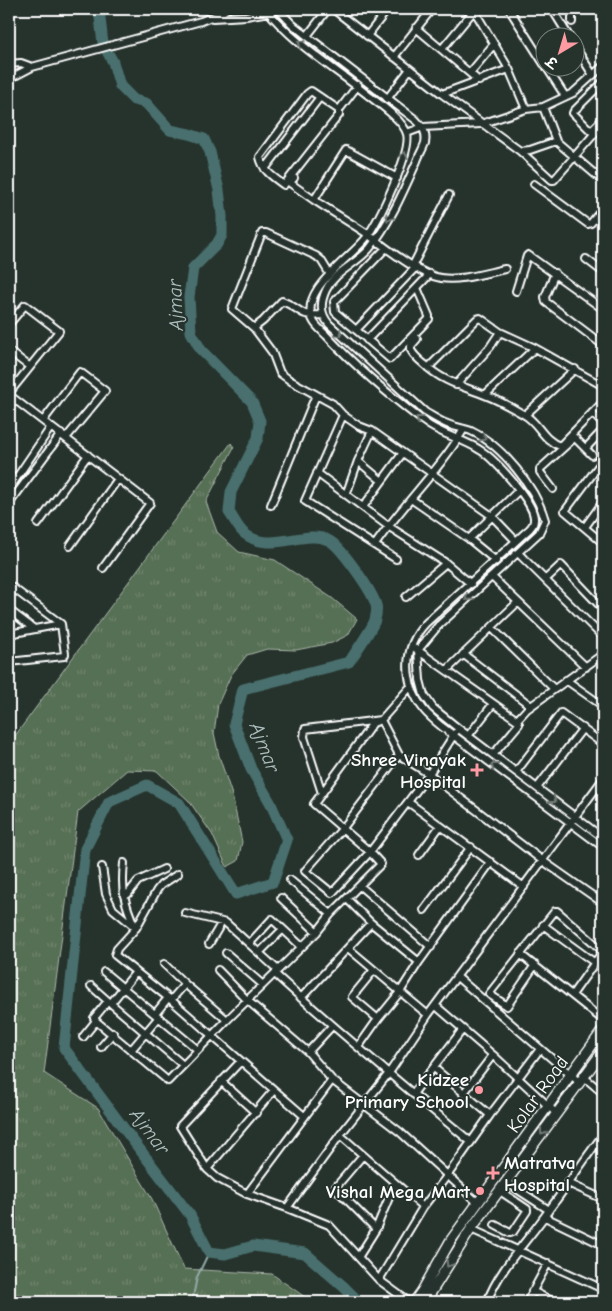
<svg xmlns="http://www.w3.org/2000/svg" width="612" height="1311" viewBox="0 0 612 1311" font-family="'Comic Neue','Playpen Sans Deva',sans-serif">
	<defs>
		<pattern id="grass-tufts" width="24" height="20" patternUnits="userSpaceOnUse" patternTransform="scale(1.25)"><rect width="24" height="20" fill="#576f54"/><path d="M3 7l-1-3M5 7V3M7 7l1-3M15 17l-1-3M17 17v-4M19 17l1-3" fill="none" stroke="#70856e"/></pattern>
	</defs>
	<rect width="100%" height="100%" fill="#26332d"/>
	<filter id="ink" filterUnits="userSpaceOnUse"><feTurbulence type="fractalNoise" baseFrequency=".02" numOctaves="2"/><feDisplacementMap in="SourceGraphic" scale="10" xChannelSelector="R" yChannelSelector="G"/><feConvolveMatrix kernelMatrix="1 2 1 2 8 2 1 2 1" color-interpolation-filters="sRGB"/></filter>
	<g filter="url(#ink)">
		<path fill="url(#grass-tufts)" stroke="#abb7aa" d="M231,443L234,447L206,502L217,532L239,552L275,560L332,598L357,619L348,635L332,643L296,650L267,649L247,655L231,675L218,704L214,733L219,756L232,795L242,842L238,861L227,867L212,834L189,801L157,771L127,770L78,812L44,1073L98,1108L152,1199L184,1269L272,1274L312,1302H9V744Z"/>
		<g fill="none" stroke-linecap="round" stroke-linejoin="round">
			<path stroke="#92a9a8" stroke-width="2" d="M192,1302L197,1277L209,1252"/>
			<path stroke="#4a706e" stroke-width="11" d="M99,9L103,44L113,62L120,86L134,100L146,103L170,130L189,134L204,139L210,152L219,190L222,216V235L217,244L193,268L189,297L191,332L201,350L252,402L260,421L258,438L231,492L229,512C234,519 239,530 245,534C271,554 304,529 328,540C340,545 372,591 376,605C377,608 376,616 375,620C372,629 355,653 349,662L243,689L234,724L251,769L270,802L287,840L273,882L236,894L179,803L147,785L109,802L85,849L64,1048L131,1138L190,1215L209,1252L225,1254L253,1246L305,1253L344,1287L359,1302"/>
			<defs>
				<path id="minor" d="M266,9C292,42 331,66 364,92C375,101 403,119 407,134C412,152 378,222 366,238C351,258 296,292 314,322C317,327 323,332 327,336C356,367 389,395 423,421C440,435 462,438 480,450C494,458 536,504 534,520C534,525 530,529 526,532L426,623C402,648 403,683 424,710C429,716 435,721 441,726L603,847
					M278,9L292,24L307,36L416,120C423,127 427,133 425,143C423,149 419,155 417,161C404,190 390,223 370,248C357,264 335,271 326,290C320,303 320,313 329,324L425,412C432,416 438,420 445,423C453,427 463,428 471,431C502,445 536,488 545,520L539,533L438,626L418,650L420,680L424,695L433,708L459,729L603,838
					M333,9L442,94L520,151L530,150L556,141L603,181
					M509,9L544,64
					M552,9L570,38
					M474,10L509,69L526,109
					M213,18L246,16L269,12
					M572,22V9
					M416,28L479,81
					M307,36L328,9
					M367,36L388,9
					M574,45L593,75
					M442,49L475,9
					M394,57L432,9
					M9,64L21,63L32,67
					M547,68L565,96
					M470,73L494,44
					M9,79L32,67L201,21L219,14L227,9
					M603,82L574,111L573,113L591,131L603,119
					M311,91L339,110V115L284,185C273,177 263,171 260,157L307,94Z
					M442,94L509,69
					M387,99L410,69
					M543,107L556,141
					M339,110L358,85
					M407,133L423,127L481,124L526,109L543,107L573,93L603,66
					M520,151L552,180H554L602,125
					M265,169L320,97
					M294,178L290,183L314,200
					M397,178L346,150L314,200C331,211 349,222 366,233C384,246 419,275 441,278C461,281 485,273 505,269
					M534,184L588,224L591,223L603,208
					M386,248L334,302L335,312L390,359L429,319V316L417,288
					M586,259L603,272
					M413,265L449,195
					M329,273L321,260L316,256L266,233H262L232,309L254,328L272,352L280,373L291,381L333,404L343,415L359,426L372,431L492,516L516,541
					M555,273L545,297L546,302L603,345
					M516,291L527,256L528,255L603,309
					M9,324L25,305L59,331L9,393
					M254,328L263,321L282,301C301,308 298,317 322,315
					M356,330L416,267
					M417,339L411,346V350C414,356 419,360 424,364C443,382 462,386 485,395C498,400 511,407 523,414C539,422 542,440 560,446L603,402
					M367,340L430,274
					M9,351L30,367
					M428,368L477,319L480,318L500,332
					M456,385L490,347L500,332L535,348L603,386
					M9,395L150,503L103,568
					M485,395L535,348
					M592,413L603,424
					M343,415L305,501L396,559
					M525,415L575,369
					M43,421L80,372L105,391L66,438
					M586,448L603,430
					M358,461L382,481
					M600,464L565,511L603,543
					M317,473L388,526L446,563L471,584
					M9,489L51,427
					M553,489L540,472V469L573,439L575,438L592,455
					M346,495L358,461L372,431
					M411,499L469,539L496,561
					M9,504L61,434
					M271,505L316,395
					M363,507L402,454
					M38,524L88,455
					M585,527L603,502
					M469,539L519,490
					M375,545C402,505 439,471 464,429
					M70,546L118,479
					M518,553L603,637
					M492,577L586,667
					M546,579L561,565L603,609
					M9,585L61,624L65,654L64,656L9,662
					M406,597L446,563
					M9,610L34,629
					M492,628L554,689
					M9,634L61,624
					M416,649L517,720
					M463,654L531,706
					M447,670L518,602
					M566,680L603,706
					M468,736L493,704
					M399,755L343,828L305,871L332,893L370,852L429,774L455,733
					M493,755L519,724L517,720L527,709L603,654
					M516,772L561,713L603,744
					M537,788L583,728
					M322,793L304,737L305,729L381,720L411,686
					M408,802L524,887
					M419,855L440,826
					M124,863C121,890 124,902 135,927
					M102,867L106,894L113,909L136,928L117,949L115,955L171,1000L304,1116
					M290,880L331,914
					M360,886L431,947
					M124,896L128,894L138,881L164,869
					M281,898L317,932
					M347,899L371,923L419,962
					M424,910L471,847
					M185,913L226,923L278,970
					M543,925L595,963
					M136,928L157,890L161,885L178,874
					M209,944L222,922
					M249,944L272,919L301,946
					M348,948L428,1015
					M226,953L263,985
					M259,953L283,929
					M520,954L603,1020
					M164,964L185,984
					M535,965L507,1006L489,994L555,911H557L603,951
					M218,970L247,1000L308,1052L332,1080L400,1132L478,1203
					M374,970L352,997L378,1019
					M104,972L198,1050
					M275,974C338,1032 405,1087 471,1142
					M457,977L579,1082
					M91,986L108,1001L94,1018L96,1021
					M572,995L603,951
					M301,998L371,923
					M171,1000L185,984L227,1020
					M108,1001L183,1065
					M111,1003L136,972
					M436,1006L493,1055L557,1114
					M155,1014L168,998
					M83,1037L96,1021L168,1081L227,1020L317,932L331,914L381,864L370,852L314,804L373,723L381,720L399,755L429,774L543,861L603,903
					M359,1046L378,1019L400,992L419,962L491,862
					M101,1047L113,1033
					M132,1049L159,1017
					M308,1052L332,1026
					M240,1062L180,1126L207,1169L217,1178L247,1194L287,1208L329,1225L379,1280L409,1302
					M434,1068L490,1115
					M584,1077L603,1093
					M221,1081L256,1113
					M413,1094L463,1029
					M463,1094L493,1055
					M340,1135L423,1207
					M363,1155L335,1188L376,1229
					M207,1169L274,1090
					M506,1182L549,1210
					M568,1183L603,1199
					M247,1194L332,1080
					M287,1208L340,1135L389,1073L428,1015L603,779
					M545,1217L603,1245
					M495,1225L510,1233L513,1232L527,1211V1209L500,1191
					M471,1229L603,1289
					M359,1256L376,1229L395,1183
					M379,1280L423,1207L447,1176L490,1115L540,1049
					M532,1291L554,1302
					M487,1302C500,1267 528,1241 549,1210C568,1185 584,1159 603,1135
					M527,1302L548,1263"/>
				<path id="major" d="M414,1302L422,1291L451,1240L603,1030
					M425,1302L471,1229L603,1051"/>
			</defs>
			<use href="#minor" stroke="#fff" stroke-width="10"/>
			<use href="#major" stroke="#fff" stroke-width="12"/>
			<use href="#minor" stroke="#26332d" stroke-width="6"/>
			<use href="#major" stroke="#26332d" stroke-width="9"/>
		</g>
		<defs><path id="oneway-chevron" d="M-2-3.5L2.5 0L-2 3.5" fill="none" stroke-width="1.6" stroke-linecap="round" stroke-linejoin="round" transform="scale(1.25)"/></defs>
		<g stroke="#727a76">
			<use href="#oneway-chevron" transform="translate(301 43) rotate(-141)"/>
			<use href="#oneway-chevron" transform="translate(404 155) rotate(-76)"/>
			<use href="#oneway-chevron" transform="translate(389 218) rotate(118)"/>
			<use href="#oneway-chevron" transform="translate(339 334) rotate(42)"/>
			<use href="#oneway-chevron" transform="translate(419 419) rotate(-142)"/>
			<use href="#oneway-chevron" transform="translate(483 438) rotate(29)"/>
			<use href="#oneway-chevron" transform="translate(468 598) rotate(138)"/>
			<use href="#oneway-chevron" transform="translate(494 766) rotate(-143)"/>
			<use href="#oneway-chevron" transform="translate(553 800) rotate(37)"/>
			<use href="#oneway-chevron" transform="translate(543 1132) rotate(126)"/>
			<use href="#oneway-chevron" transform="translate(449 1264) rotate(122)"/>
		</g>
	</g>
	<g fill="#ff9aa2" stroke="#26332d" stroke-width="2">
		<path d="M474.5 762.5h5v5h5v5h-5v5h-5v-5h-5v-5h5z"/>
		<circle cx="479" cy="1090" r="5"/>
		<path d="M490.5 1165.5h5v5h5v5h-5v5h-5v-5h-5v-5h5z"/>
		<circle cx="480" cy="1191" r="5"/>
	</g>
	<g text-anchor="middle" stroke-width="4" stroke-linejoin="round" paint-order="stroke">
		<g font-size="19" font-weight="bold" fill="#fff" stroke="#26332d" text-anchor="end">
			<text x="466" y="766">Shree Vinayak<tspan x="466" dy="22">Hospital</tspan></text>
			<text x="469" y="1086">Kidzee<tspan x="469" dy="22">Primary School</tspan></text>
			<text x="504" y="1169" text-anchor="start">Matratva<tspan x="504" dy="22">Hospital</tspan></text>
			<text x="470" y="1198">Vishal Mega Mart</text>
		</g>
		<g font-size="19" fill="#fff" stroke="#26332d">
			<text transform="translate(537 1094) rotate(-54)" y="7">Kolar Road</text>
		</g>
		<g font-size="20" font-style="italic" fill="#aebfbe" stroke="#26332d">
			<text transform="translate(175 305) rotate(-92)" y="7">Ajmar</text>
			<text transform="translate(265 747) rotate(69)" y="7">Ajmar</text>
			<text transform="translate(150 1131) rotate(53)" y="7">Ajmar</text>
		</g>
	</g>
	<rect width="612" height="1311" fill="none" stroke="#26332d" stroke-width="30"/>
	<rect x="15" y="15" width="582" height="1281" fill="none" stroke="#fff" stroke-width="2" filter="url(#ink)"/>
	<g transform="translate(560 52) rotate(218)"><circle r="24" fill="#26332d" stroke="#7d8581"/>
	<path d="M0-4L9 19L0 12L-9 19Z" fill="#ff9aa2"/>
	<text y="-8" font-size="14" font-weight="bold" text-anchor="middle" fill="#ffffff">उ</text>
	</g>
</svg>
